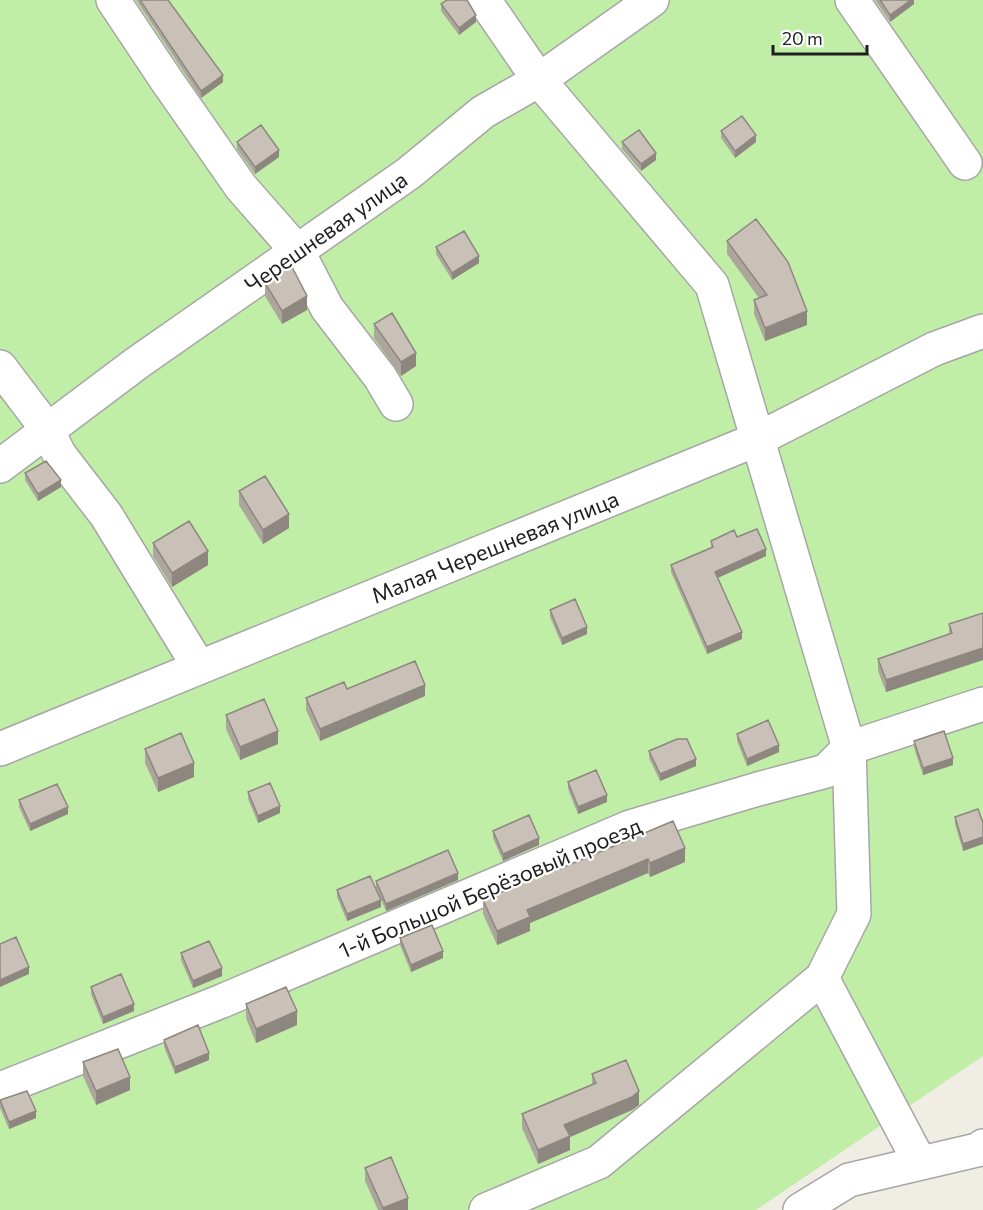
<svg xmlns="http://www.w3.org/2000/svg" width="983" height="1210" viewBox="0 0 983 1210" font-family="Commissioner,sans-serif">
	<rect width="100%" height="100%" fill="#f0eee4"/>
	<path fill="#c0eea7" d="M0,0H983V1056L756,1210H0Z"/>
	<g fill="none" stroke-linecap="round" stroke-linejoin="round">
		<defs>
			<path id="minor" d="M113,0L167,81L241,187L298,252L327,308L380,377L396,404
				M484,0L539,80L712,285L849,748L854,914L822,978L599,1162L486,1210
				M852,0L965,163
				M0,367L47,429L59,454L106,515L199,667
				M0,466L137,363L409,173L483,112L539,80L652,0
				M0,749L758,439L934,349L983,331
				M822,978L920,1163
				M0,1089L222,1001L630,827L758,789L826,771L849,748L983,704
				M800,1210L849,1180L981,1149L983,1146"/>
		</defs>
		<use href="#minor" stroke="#a6a6a6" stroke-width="36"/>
		<use href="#minor" stroke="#fff" stroke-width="33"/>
	</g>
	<path fill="#ada69d" d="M136,0H168L223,82L201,98Z
		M875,0H914V4L890,22Z
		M441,4L476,22L459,35L441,11Z
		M721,131L756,142L735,158L721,138Z
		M237,142L279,157L255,174L237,149Z
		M622,142L656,160L641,171L622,149Z
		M727,241L807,325L765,341L754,314V300L759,298L727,254Z
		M436,247L479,263L452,280L436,254Z
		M265,283L307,310L282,324L265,296Z
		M374,324L416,366L401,376L374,338Z
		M25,473L61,487L38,501L25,480Z
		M239,491L289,528L263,544L239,505Z
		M737,537L766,556L718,578L742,639L707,654L671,572V565L711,548V541Z
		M153,543L208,565L172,587L153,556Z
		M550,610L587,634L562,645L550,617Z
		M983,613V660L886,692L878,671V659L949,634V624Z
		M347,689L425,696L320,741L306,710V698Z
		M226,715L278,744L240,760L226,729Z
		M737,734L779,752L747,766L737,741Z
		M914,741L953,765L923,775L914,748Z
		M145,749L194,777L158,792L145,763Z
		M649,751L696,766L660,781L649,758Z
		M568,782L607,802L578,814L568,789Z
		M248,792L280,813L258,823L248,799Z
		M19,800L68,814L30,831L19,807Z
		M955,817L983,823V844L963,851L955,824Z
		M673,821L685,862L650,877L648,873L530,923V931L497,945L483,914V900L519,885V881L557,870Z
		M493,831L539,845L503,861L493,838Z
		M458,880L386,911L376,888V881Z
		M337,890L381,907L347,921L337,897Z
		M400,938L443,958L411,972L400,945Z
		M181,953L222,976L193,988L181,960Z
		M91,987L134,1011L103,1024L91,994Z
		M246,1004L297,1025L256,1043L246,1018Z
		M164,1040L209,1060L175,1074L164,1047Z
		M83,1062L130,1090L96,1105L83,1076Z
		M592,1074L639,1105L632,1110L570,1137V1150L538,1164L522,1128V1114L592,1085Z
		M0,1100L36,1118L9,1129L0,1108Z
		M365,1168L408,1210H378L365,1181Z"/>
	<path fill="#8d8780" d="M911,0H914V4L890,22V15Z
		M476,15V22L459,35V28Z
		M223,75V82L201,98V91Z
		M756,135V142L735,158V151Z
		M279,150V157L255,174V167Z
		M656,153V160L641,171V164Z
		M479,256V263L452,280V273Z
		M307,296V310L282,324V311Z
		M807,311V325L765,341V328Z
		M416,353V366L401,376V362Z
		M61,480V487L38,501V494Z
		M289,514V528L263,544V530Z
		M766,549V556L715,579V572Z
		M208,551V565L172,587V573Z
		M587,627V634L562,645V638Z
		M742,632V639L707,654V647Z
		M983,648V660L886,692V680Z
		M425,685V696L320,741V729Z
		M278,731V744L240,760V747Z
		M779,745V752L747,766V759Z
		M953,758V765L923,775V768Z
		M696,759V766L660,781V774Z
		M194,763V777L158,792V778Z
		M607,795V802L578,814V807Z
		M280,806V813L258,823V816Z
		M68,807V814L30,831V824Z
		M983,837V844L963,851V844Z
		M539,838V845L503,861V854Z
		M685,848V862L650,877V863Z
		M648,859V873L530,923V931L497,945V931L527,910Z
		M458,873V880L386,911V904Z
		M381,900V907L347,921V914Z
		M443,951V958L411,972V965Z
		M29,967V974L0,987V980Z
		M222,968V976L193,988V981Z
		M134,1004V1011L103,1024V1017Z
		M297,1011V1025L256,1043V1029Z
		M209,1053V1060L175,1074V1067Z
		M130,1077V1090L96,1105V1091Z
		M639,1091V1105L632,1110L570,1137V1150L538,1164V1150L564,1125Z
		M36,1111V1118L9,1129V1122Z
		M408,1198V1210H383V1208Z"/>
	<path fill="#c9c1b7" stroke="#8d8780" stroke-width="1.5" d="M140,0H168L223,75L201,91Z
		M447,0H467L476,15L459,28L441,4Z
		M880,0H911L890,15Z
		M742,116L756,135L735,151L721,131Z
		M261,125L279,150L255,167L237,142Z
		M639,130L656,153L641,164L622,142Z
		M756,219L788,262L807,311L765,328L754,300L767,295L727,241Z
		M464,231L479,256L452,273L436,247Z
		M291,265L307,296L282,311L265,283Z
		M392,313L416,353L401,362L374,324Z
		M46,461L61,480L38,494L25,473Z
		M265,476L289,514L263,530L239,491Z
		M189,521L208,551L172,573L153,543Z
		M757,529L766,549L715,572L742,632L707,647L671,565L713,547L711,541L734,530L737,537Z
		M575,599L587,627L562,638L550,610Z
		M983,613V648L886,680L878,659L952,633L949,624Z
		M415,661L425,685L320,729L306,698L344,682L347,689Z
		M264,699L278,731L240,747L226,715Z
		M768,720L779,745L747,759L737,734Z
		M944,731L953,758L923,768L914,741Z
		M181,733L194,763L158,778L145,749Z
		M677,739H687L696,759L660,774L649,751Z
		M596,770L607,795L578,807L568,782Z
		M270,783L280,806L258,816L248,792Z
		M57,784L68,807L30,824L19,800Z
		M978,809L983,823V837L963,844L955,817Z
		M529,815L539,838L503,854L493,831Z
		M673,821L685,848L650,863L648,859L527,910L530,917L497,931L483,900L520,884L519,881L555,866L557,870Z
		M448,850L458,873L386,904L376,881Z
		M370,876L381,900L347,914L337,890Z
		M432,925L443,951L411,965L400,938Z
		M16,937L29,967L0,980V944Z
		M209,941L222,968L193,981L181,953Z
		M121,974L134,1004L103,1017L91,987Z
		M286,987L297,1011L256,1029L246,1004Z
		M198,1025L209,1053L175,1067L164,1040Z
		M118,1049L130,1077L96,1091L83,1062Z
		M626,1060L639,1091L632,1097L564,1125L570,1136L538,1150L522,1114L596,1083L592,1074Z
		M27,1091L36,1111L9,1122L0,1100Z
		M391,1157L408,1198L383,1208L365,1168Z"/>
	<g text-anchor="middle" stroke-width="4.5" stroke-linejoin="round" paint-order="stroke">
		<g font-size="22" fill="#1f1f1f" stroke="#fff">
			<text transform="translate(326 232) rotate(-35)" y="8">Черешневая улица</text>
			<text transform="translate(495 547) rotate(-22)" y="8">Малая Черешневая улица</text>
			<text transform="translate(490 888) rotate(-23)" y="8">1-й Большой Берёзовый проезд</text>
		</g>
	</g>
	<path d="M773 45v9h94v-9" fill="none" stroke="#1f1f1f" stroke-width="3"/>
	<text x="782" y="45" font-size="18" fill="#1f1f1f" stroke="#ffffff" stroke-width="4.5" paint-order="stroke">20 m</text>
</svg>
